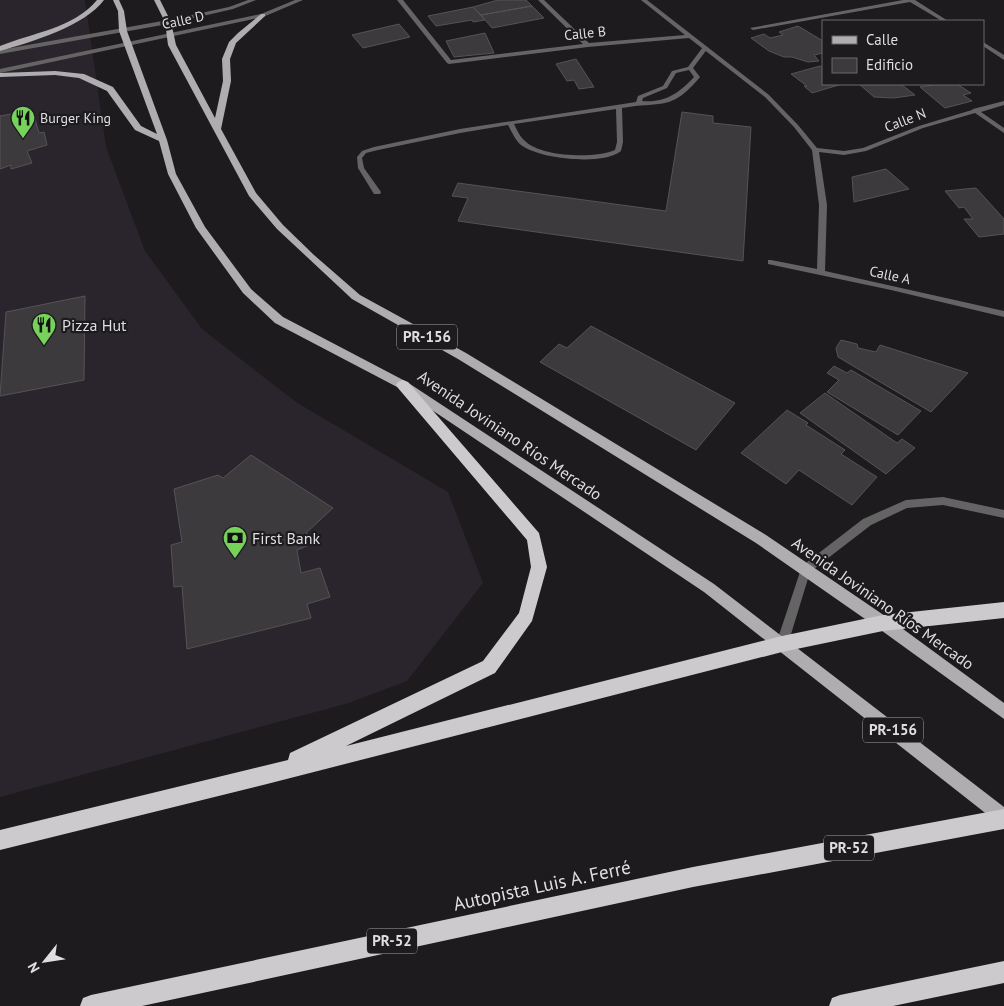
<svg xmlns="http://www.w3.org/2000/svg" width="1004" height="1006" viewBox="0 0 1004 1006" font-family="'PT Sans',sans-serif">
	<rect width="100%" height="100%" fill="#1d1b1e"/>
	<path fill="#2a252c" d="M0,0H85L106,147L145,251L202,329L296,402L448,492L483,583L407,681L349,703L0,797Z"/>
	<path fill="#3c3a3d" stroke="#555356" d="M498,0H526L532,6L481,15L473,7Z
		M532,6L544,18L492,28L481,15Z
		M473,7L485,20L473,22L472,20L436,26L428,16Z
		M399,24L410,37L363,48L352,35Z
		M798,26L823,41V53L814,55L819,61L808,62L792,57H784L769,51L751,38L764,34L770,38L783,35L779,32Z
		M485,33L494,53L454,57L446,41Z
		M576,59L594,87L579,89L574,80L567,81L556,64Z
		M820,66L823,68V84H842L812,93L804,86H807L791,74Z
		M859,84H896L902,85L915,95L894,98L874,97Z
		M938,84L946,85L957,84L971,93L963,95L972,101L945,108L920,87Z
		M28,111L30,117L34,116L39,133L44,132L47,145L27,151L32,163L11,169V165L0,169V116Z
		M682,112L713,116V123L751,127L743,261L458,221L468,198L452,196L458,183L666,211Z
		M886,169L909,189L854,202L852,177Z
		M976,188L1004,219V234L979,237L964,219H973L964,207L959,208L945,191Z
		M85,296L84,380L0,396L6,312Z
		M591,326L735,403L696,450L540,362L559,344L567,348Z
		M841,340L857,344L858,348L876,352L880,345L968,373L931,412L838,357L836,348Z
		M834,366L847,373L851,370L921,411L898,435L827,392L839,380L827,373Z
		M825,393L897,443L902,439L915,448L886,474L800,413Z
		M787,410L808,423L806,425L845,450L841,454L877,477L852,505L799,470L786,484L741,453Z
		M251,455L333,508L306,533L319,541L297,550L301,573L320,568L330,597L307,604L311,618L187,649L182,586L174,587L171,545L182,542L174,489L218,475L223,478Z"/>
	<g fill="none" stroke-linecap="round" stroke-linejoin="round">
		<path fill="#656465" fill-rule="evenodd" d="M703,47L708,48L693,68L700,77C671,112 661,101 622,108L623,142L621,151C603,166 539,159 521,145C515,140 512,132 508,125L460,133L378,150L366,153L362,158L364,168L381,192L380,194H374L358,168L357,157L362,151L374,147L460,129L636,102L638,96L663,86L672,71L688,67ZM689,70L694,77C679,93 666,103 642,101L643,98L667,88L676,73ZM616,109L617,142L615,150C595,159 541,157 525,141C520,137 517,130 514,124Z"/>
		<path fill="#656465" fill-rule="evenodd" d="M248,0H256L233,9L168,24L0,54V50L168,20L229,7Z
			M295,0H303L263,17L0,73V69L261,14Z
			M397,0H403L451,60L583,44L538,0H544L589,43L685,35L641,0H647L769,95L798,125L817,148L844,151L863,148L919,126L972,110L973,109L1004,101V105L981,112L1004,128V133L975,113L923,128L866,151L844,155L819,152L827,205L825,271L1004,311V317L891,290L768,264V260H771L817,269L819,205L812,150L794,127L765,97L689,38L588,47L449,64L447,63Z
			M903,0H915L948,21H942L910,2L753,30L750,28Z
			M983,42L1004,55V60L983,46Z
			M943,497L1004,510V518L943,505L907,508L871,525L810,572L788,644L786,648L782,649L778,648L776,644L802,566L863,519L906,500Z"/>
		<path fill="#afadb0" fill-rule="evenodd" d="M97,0H104C85,26 31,42 0,51V46C32,33 74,28 97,0Z
			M113,0H119L124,11L127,31L167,140L176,174L205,227L251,289L283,317L407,382L714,584L1004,807V825L998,823L704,592L399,388L275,323L243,293L196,228L168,174L159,141L135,130L107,91L79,78L55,75L0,77V73L55,71L84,74L113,87L141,126L157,134L119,31L118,11Z
			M154,0H160L171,22L176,45L215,118L223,81L222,59L229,42L238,33L261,14H265V16L236,43L230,59L231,81L221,129L256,193L283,225L314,255L360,295L466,353L766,535L888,618L1004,703V719L878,628L756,543L458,359L352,299L277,229L249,196L168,45L165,22Z"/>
		<path fill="#cdcacd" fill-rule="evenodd" d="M403,380L408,382L539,533L547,567L532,621L495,673L346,746L782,636L883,615L1004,602V618L883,631L782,652L267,784L0,850V830L288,760L290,753L483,661L519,613L531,567L527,540L398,388L396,385L398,382Z
			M1004,809V829L693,887L142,1006H80L83,998L91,995L693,867Z
			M1004,961V983L893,1006H829L832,998L840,995Z"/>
	</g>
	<defs>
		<symbol id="restaurant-pin" viewBox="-11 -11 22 30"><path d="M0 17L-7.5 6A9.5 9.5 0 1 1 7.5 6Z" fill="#76d25a" stroke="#1d1b1e"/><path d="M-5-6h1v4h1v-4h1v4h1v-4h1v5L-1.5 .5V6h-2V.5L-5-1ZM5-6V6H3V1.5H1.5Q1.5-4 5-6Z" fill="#111"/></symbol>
		<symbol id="bank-pin" viewBox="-11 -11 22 30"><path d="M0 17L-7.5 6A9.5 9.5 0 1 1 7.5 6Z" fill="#76d25a" stroke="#1d1b1e"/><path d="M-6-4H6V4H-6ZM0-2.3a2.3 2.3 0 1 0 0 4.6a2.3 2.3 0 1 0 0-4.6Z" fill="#111"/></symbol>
	</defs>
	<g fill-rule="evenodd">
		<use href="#restaurant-pin" x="9" y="104" width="28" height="38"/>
		<use href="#restaurant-pin" x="30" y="311" width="28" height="38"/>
		<use href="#bank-pin" x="221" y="524" width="28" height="38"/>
	</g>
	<g text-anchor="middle" stroke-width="4.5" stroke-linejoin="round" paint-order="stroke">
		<g font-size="14" fill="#dfdee0" stroke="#1d1b1e">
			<text transform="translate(183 20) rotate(-12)" y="5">Calle D</text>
			<text transform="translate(585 33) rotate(-6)" y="5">Calle B</text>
			<text transform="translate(905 120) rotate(-21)" y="5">Calle N</text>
			<text transform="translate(890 275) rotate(12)" y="5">Calle A</text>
		</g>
		<g font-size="14" fill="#dfdee0" stroke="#1d1b1e" text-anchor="start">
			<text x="40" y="123">Burger King</text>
		</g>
		<g fill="#1d1b1e" stroke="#a5a4a6" stroke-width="1">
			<rect x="397" y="324.5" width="60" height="25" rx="4"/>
			<rect x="863" y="717.5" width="60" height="25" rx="4"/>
			<rect x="824" y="835.5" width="50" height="25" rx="4"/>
			<rect x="367" y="928.5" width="50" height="25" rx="4"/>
		</g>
		<g font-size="15" font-weight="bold" fill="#dfdee0">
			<text x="427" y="342">PR-156</text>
			<text x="893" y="735">PR-156</text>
			<text x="849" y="853">PR-52</text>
			<text x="392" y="946">PR-52</text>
		</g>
		<g font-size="16" fill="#dfdee0" stroke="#1d1b1e" text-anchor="start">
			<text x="62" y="331">Pizza Hut</text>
			<text x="252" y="544">First Bank</text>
		</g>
		<g font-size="16" fill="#dfdee0" stroke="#1d1b1e">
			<text transform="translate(510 435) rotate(34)" y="6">Avenida Joviniano Ríos Mercado</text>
			<text transform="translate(883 603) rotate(35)" y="6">Avenida Joviniano Ríos Mercado</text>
		</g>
		<g font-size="19" fill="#dfdee0" stroke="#1d1b1e">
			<text transform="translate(542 885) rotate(-12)" y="7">Autopista Luis A. Ferré</text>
		</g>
	</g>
	<rect x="822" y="20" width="162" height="65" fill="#1d1b1e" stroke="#6b696c"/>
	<rect x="832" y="36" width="25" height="8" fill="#afadb0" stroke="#6b696c"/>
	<text x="866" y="45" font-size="15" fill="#dfdee0">Calle</text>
	<rect x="832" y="58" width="25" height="15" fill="#3c3a3d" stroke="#6b696c"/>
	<text x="866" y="70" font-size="15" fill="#dfdee0">Edificio</text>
	<g transform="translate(45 961) rotate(240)" stroke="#1d1b1e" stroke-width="4" paint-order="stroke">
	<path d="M0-4L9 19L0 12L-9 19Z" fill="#dfdee0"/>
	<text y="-8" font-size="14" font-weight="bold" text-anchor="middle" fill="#dfdee0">N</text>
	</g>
</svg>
